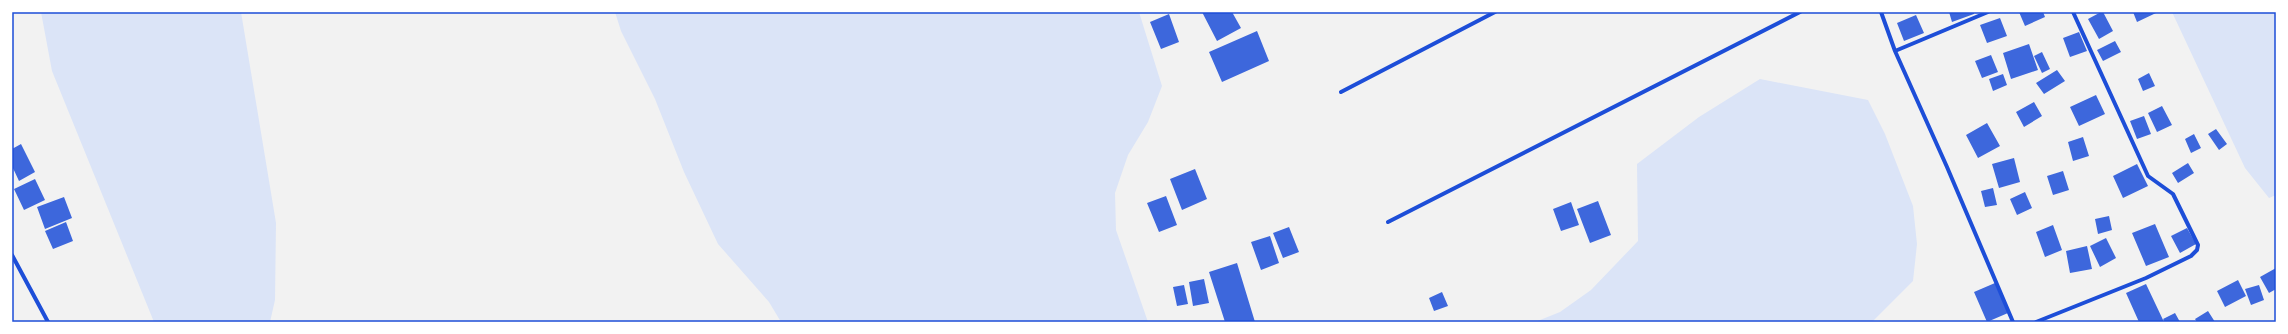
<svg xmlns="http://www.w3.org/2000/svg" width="2288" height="334" viewBox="0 0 2288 334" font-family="'Fira Sans',sans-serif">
	<rect width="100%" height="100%" fill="#f2f2f2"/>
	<path fill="#dbe4f7" d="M41,12H241L276,223L275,300L270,322H154L52,71Z
		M615,12H1139L1162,86L1148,122L1128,155L1115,193L1116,230L1148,322H781L769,302L718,244L684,172L655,99L621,31Z
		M2172,12H2276V195L2269,198L2245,168Z
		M1760,79L1868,100L1885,134L1913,206L1917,244L1913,281L1872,322H1535L1560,312L1591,290L1638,241L1637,164L1699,117Z"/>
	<path fill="#3d67dc" d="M1202,12H1232L1241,28L1217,41Z
		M1949,12H1974V14L1952,22Z
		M2019,12H2043L2045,17L2025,26Z
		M2101,12H2103L2113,31L2099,39L2088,19Z
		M2133,12H2155L2156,13L2137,22Z
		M1169,14L1179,42L1161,49L1150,22Z
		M1916,15L1924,33L1904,41L1897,23Z
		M2000,18L2007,36L1987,43L1980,25Z
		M1257,31L1269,61L1222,82L1209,52Z
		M2079,32L2087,51L2070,57L2063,38Z
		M2115,41L2121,52L2103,61L2097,50Z
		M2029,44L2038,70L2011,79L2003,53Z
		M2042,52L2050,69L2042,73L2034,56Z
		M1991,55L1998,72L1982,78L1975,61Z
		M2057,70L2065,81L2044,94L2036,83Z
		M2149,73L2155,86L2143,91L2138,79Z
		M2003,74L2007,85L1993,91L1989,79Z
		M2096,95L2105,114L2079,126L2070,107Z
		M2034,102L2042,116L2024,127L2016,112Z
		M2162,106L2172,125L2157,132L2148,113Z
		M2144,116L2151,134L2137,139L2130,121Z
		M1987,123L2000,146L1978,158L1966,135Z
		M2216,129L2227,144L2219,150L2208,134Z
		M2194,134L2201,148L2191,153L2185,139Z
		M2083,137L2089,156L2073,161L2068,142Z
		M21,144L35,172L19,181L12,166V149Z
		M2014,158L2020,182L1999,188L1992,164Z
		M2188,163L2194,173L2178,183L2172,173Z
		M2137,164L2148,186L2123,198L2113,176Z
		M1195,169L1207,199L1182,210L1170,179Z
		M2063,171L2069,190L2053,195L2047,176Z
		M35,179L45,200L24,210L14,189Z
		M1993,188L1997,205L1985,207L1981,191Z
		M2025,192L2032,208L2017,215L2010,199Z
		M1166,196L1177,225L1159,232L1147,203Z
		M64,197L72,218L45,229L37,207Z
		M1598,201L1611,235L1590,243L1577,209Z
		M1571,202L1579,225L1561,231L1553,209Z
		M2109,216L2112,230L2098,234L2095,219Z
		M66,222L73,241L53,249L45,231Z
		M2155,224L2169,257L2146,266L2132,233Z
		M2053,225L2062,250L2045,257L2036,232Z
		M1289,227L1299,252L1283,258L1273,233Z
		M2187,228L2196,244L2180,253L2171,236Z
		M1270,236L1279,263L1261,270L1251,242Z
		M2106,238L2116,258L2100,267L2090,246Z
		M2087,246L2092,269L2070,273L2066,251Z
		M1237,263L1255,322H1225L1209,272Z
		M2276,268V289L2269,293L2260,277Z
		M1204,279L1209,303L1193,306L1189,282Z
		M2238,280L2246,296L2225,307L2217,291Z
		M1995,283L2008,313L1987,322L1974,292Z
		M2146,284L2164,322H2139L2126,293Z
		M1184,285L1188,304L1177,306L1173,287Z
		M2259,285L2264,300L2251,305L2245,289Z
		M1442,292L1448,306L1434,311L1429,298Z
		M2208,311L2215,322H2197L2195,319Z
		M2175,313L2180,322H2165L2163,319Z"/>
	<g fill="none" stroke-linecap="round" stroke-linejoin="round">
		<path stroke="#1d4ed8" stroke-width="4" d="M1881,12L1895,51L1947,167L2013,322
			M1895,51L1988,12
			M1341,92L1495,12
			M1388,222L1800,12
			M12,255L48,322
			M2036,322L2146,278L2191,256L2197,250L2198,245L2173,194L2148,176L2073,12"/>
	</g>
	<rect width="2288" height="334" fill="none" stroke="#ffffff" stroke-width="26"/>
	<rect x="13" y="13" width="2262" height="308" fill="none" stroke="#1d4ed8" stroke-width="1.5"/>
</svg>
